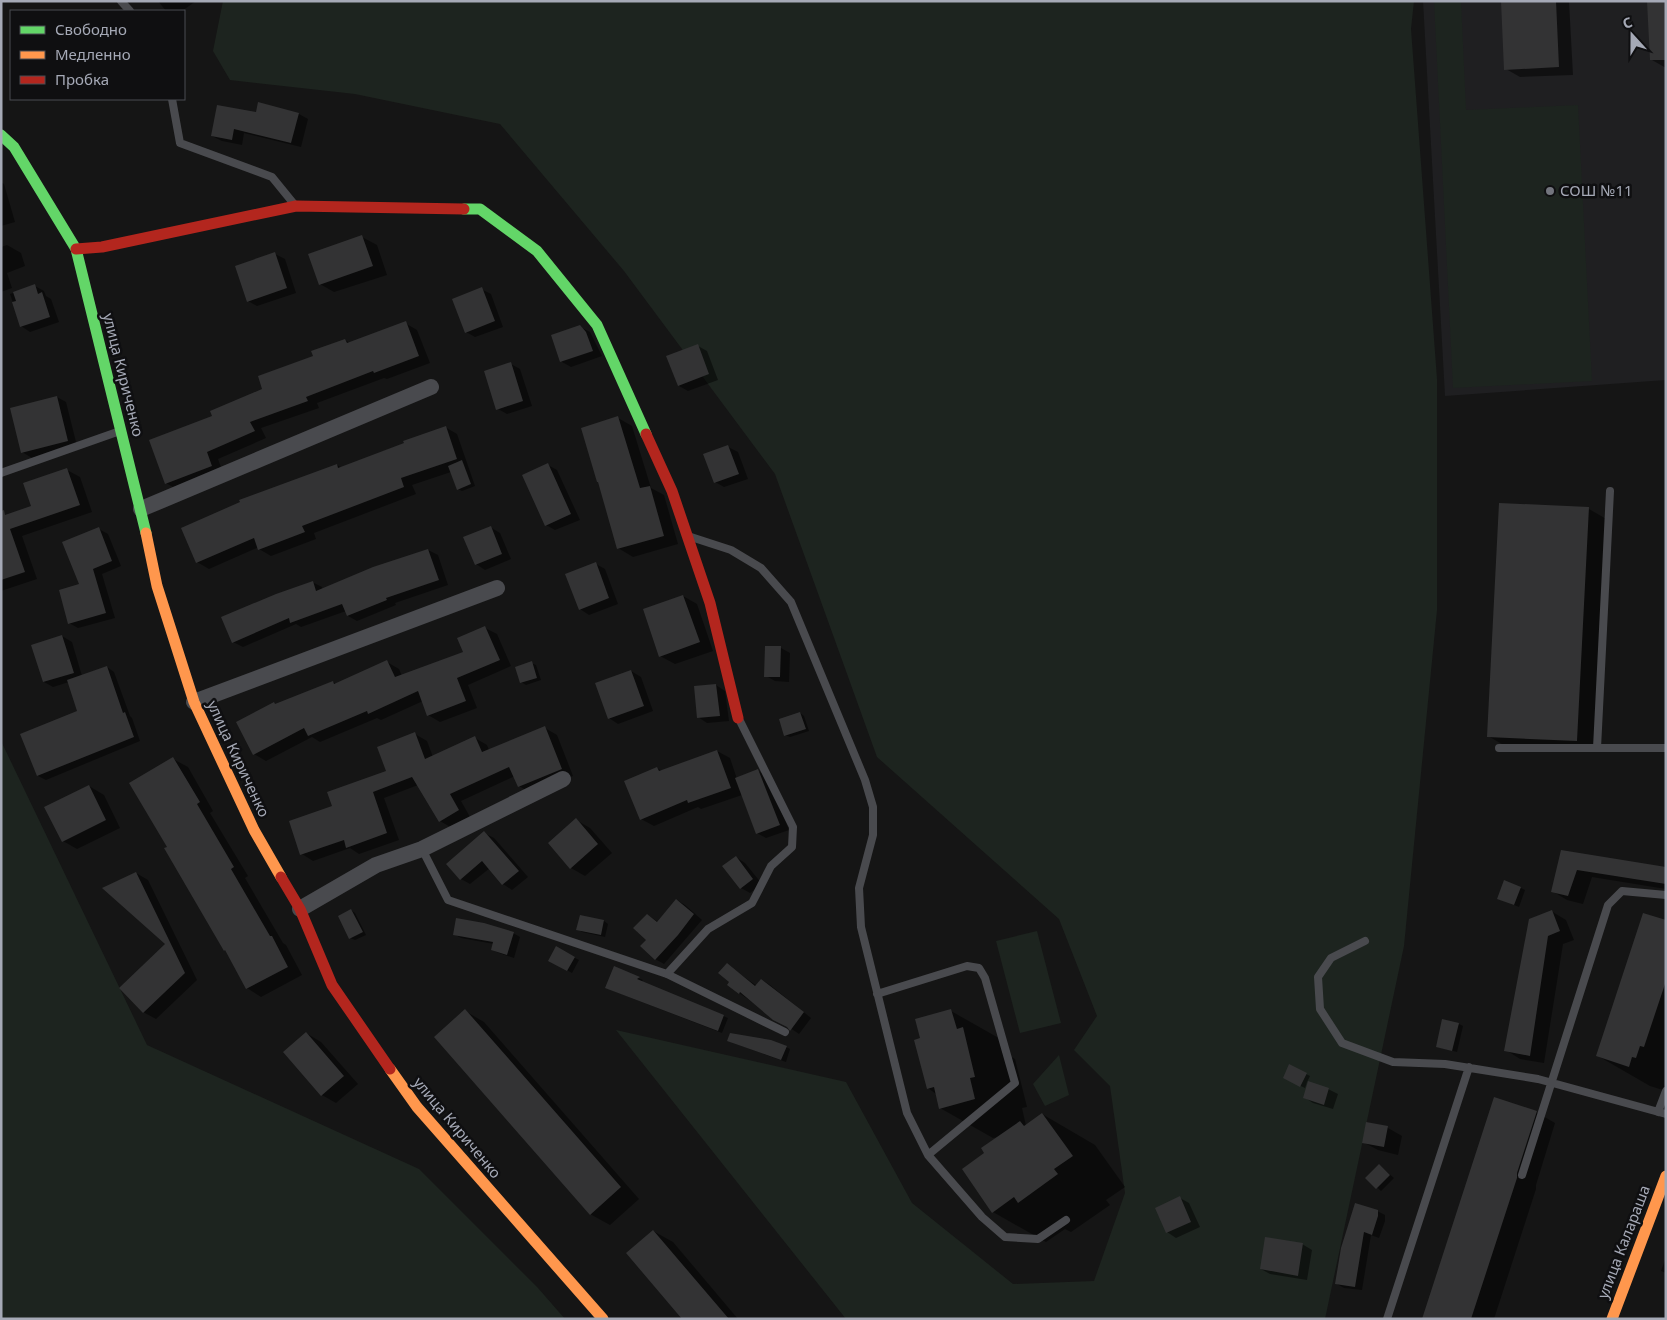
<svg xmlns="http://www.w3.org/2000/svg" width="1667" height="1320" viewBox="0 0 1667 1320" font-family="'Noto Sans',sans-serif">
	<rect width="100%" height="100%" fill="#151515"/>
	<path fill="#1f1f21" d="M1423,1H1666V380L1445,396Z"/>
	<path fill="#1d241f" d="M223,1H1414L1411,29L1437,379V610L1404,946L1325,1319H846L616,1030L846,1082L912,1203L1013,1284L1094,1281L1125,1193L1110,1086L1074,1050L1097,1016L1059,919L877,757L775,474L624,271L500,124L355,94L230,80L213,51Z
		M1434,1H1461L1466,110L1578,105L1592,381L1453,388Z
		M1,741L147,1045L419,1169L538,1288L565,1319H1Z
		M1037,931L1061,1023L1020,1033L996,941Z
		M1059,1055L1069,1095L1045,1106L1033,1084Z"/>
	<path fill="#0007" d="M158,1H196L182,11H166Z
		M1502,1H1569L1573,75L1520,77L1506,69Z
		M1666,1V68L1652,60Z
		M257,113L299,114L308,119L301,147L244,133L242,145L222,141L212,136Z
		M1,182L4,184L15,222L1,226Z
		M362,237L377,245L387,275L334,292L320,284Z
		M7,245L21,253L25,266L7,273L12,288L1,292V247Z
		M275,254L285,259L296,293L257,306L248,301Z
		M35,286L44,291L46,296L51,299L59,322L30,332L21,326L10,294Z
		M481,289L491,294L503,327L475,337L466,332Z
		M405,323L417,330L430,363L387,379L384,378L317,403L319,408L261,428L266,438L218,459L223,473L178,490L166,483L214,417L264,389L345,340L350,343Z
		M580,327L590,332L602,356L571,367L562,362L553,336Z
		M698,346L707,351L718,380L688,391L679,386Z
		M511,364L520,369L532,406L507,414L498,409Z
		M57,397L66,402L77,446L32,458L22,452Z
		M618,418L632,426L651,488L664,495L678,544L633,557L618,548Z
		M445,427L457,434L475,486L462,491L458,489L451,472L412,485L416,494L314,533L316,539L271,556L259,549V547L209,569L197,562L337,465L342,468Z
		M728,447L738,452L748,479L724,487L715,482Z
		M548,465L557,470L580,520L555,530L546,525Z
		M67,470L80,477L92,512L22,536L37,579L1,591V517L32,507Z
		M1589,509L1608,520L1596,752L1507,747L1488,736Z
		M490,527L500,533L511,559L485,570L476,564Z
		M99,529L108,534L121,566L102,574L115,618L78,628L69,623Z
		M428,550L438,555L448,585L395,603L396,605L357,621L348,616L346,611L301,627L296,624L243,647L233,642L312,582L322,587L323,590Z
		M596,564L605,569L618,604L589,615L580,609Z
		M683,596L697,604L713,651L675,664L660,656Z
		M485,628L497,634L511,666L468,685L477,708L440,722L428,715L423,701L381,720L377,718L320,742L312,737L266,761L254,754L276,705L333,682L337,684L387,662L399,669L402,676L464,652Z
		M62,636L72,642L82,676L107,667L114,672L130,716L132,718L140,741L46,780L38,776L22,735L79,711L69,682L53,687L44,682Z
		M781,648L790,653L789,682L775,681L766,676Z
		M531,663L536,665L541,680L526,685L521,682Z
		M631,671L641,677L653,711L618,724L609,718Z
		M716,685L725,691L729,721L707,723L698,717Z
		M800,713L804,716L809,731L790,737L785,735Z
		M545,728L557,735L573,776L531,793L519,786L515,776L461,801L470,817L452,828L440,821L418,785L384,798L399,840L359,854L350,848L313,861L302,854L333,807L388,772L415,734L427,741L433,757L475,738L487,745L489,750Z
		M717,751L730,758L737,779L758,771L767,776L789,830L766,838L757,833L742,795L701,809L698,807L654,826L641,819L657,768L662,771Z
		M173,759L188,767L213,811L210,813L248,876L245,878L283,943L286,945L302,975L261,997L247,988L168,847Z
		M89,786L104,795L120,828L77,849L63,841Z
		M576,820L590,828L612,853L585,876L571,868Z
		M484,833L494,838L528,877L512,890L503,884L490,868L470,884L461,879Z
		M1562,851L1666,868V889L1592,877L1583,904L1567,900L1552,891Z
		M736,857L745,863L762,884L750,893L741,888Z
		M136,873L148,880L197,980L156,1019L143,1012L166,944Z
		M1521,888L1525,890L1519,907L1499,899Z
		M677,900L685,905L702,920L664,964L655,959L648,915L658,922Z
		M351,910L355,913L366,935L355,940L350,938Z
		M1551,911L1566,920L1574,940L1563,944L1544,1063L1520,1059L1506,1050Z
		M581,916L604,921L608,924L605,937L582,932L578,929Z
		M1666,922V1091L1650,1086L1598,1056Z
		M513,933L520,937L514,958L499,953L492,950L494,944L461,938L454,934Z
		M556,948L579,960L572,973L549,960Z
		M727,965L757,986L762,980L770,985L811,1018L799,1034L739,993L731,982Z
		M615,968L643,980L641,982L728,1018L722,1033L611,990Z
		M465,1011L484,1022L639,1199L610,1225L590,1214Z
		M951,1011L1004,1041L1008,1055L1015,1059L1027,1107L1022,1108L1026,1126L1042,1114L1095,1145L1125,1187L1106,1200L1110,1205L1071,1232L1065,1229L1046,1242L993,1212L986,1153L999,1137L993,1138L940,1108L936,1094L928,1088L922,1039Z
		M1459,1024L1463,1026L1457,1052L1438,1047Z
		M306,1033L321,1042L358,1084L336,1103L322,1095Z
		M733,1043L786,1047L790,1049L786,1062Z
		M1306,1074L1310,1076L1307,1082L1328,1089L1338,1094L1333,1109L1313,1103L1304,1097L1309,1083L1307,1082L1305,1088L1288,1080Z
		M1536,1112L1555,1123L1536,1185V1189L1494,1319H1423Z
		M1367,1123L1388,1128L1402,1136L1398,1155L1378,1150L1363,1142Z
		M1379,1165L1394,1178L1381,1191L1367,1178Z
		M1180,1198L1189,1203L1200,1227L1176,1238L1167,1232Z
		M1377,1211L1385,1215V1221L1379,1238L1371,1235L1362,1290L1344,1288L1337,1284L1342,1249Z
		M653,1231L673,1242L738,1319H683Z
		M1302,1244L1312,1250L1307,1280L1270,1274L1261,1269Z
		M1666,1257V1273L1661,1271Z"/>
	<path fill="#333334" d="M1501,1H1556L1559,67L1504,70Z
		M1647,1H1666V60H1650Z
		M258,102L299,113L291,143L234,129L232,140L211,136L217,105L256,112Z
		M362,235L373,266L319,285L308,254Z
		M275,252L287,288L247,302L235,266Z
		M35,284L38,294L42,292L50,317L20,327L12,302L16,301L13,292Z
		M482,287L495,321L465,333L452,299Z
		M406,321L419,356L374,373L373,371L306,397L308,401L250,422L255,431L207,452L212,466L165,484L149,440L212,416L210,411L262,389L258,376L313,356L311,351L345,339L347,343Z
		M580,325L586,332L593,351L560,362L551,335Z
		M698,344L709,374L678,386L666,356Z
		M511,362L523,401L496,410L484,371Z
		M57,396L68,441L21,453L10,408Z
		M618,416L640,488L650,486L664,536L617,549L598,482H597L581,428Z
		M446,426L457,459L401,478L404,487L302,526L305,532L258,550L254,538L196,563L181,528L240,502L239,500L337,464L338,468L404,443L403,441Z
		M728,445L739,474L714,483L703,454Z
		M462,460L471,484L457,490L448,466Z
		M548,463L571,514L545,526L522,475Z
		M67,468L80,505L10,529L25,572L1,580V511L4,510L5,515L31,506L23,483Z
		M1499,503L1589,507L1577,741L1487,737Z
		M491,526L502,554L475,565L463,537Z
		M99,527L112,561L93,569L106,613L68,624L59,590L79,584L62,542Z
		M428,549L439,580L386,598L387,600L347,616L342,604L290,623L289,618L232,643L221,617L276,594L313,581L316,591L373,567Z
		M596,562L609,598L579,610L565,574Z
		M683,595L700,642L659,657L643,609Z
		M485,626L500,660L457,678L466,701L427,716L418,691L368,714L367,711L308,736L304,728L253,755L236,722L274,702L275,704L333,681L334,684L387,660L395,677L463,652L457,638Z
		M62,635L74,673L43,682L31,645Z
		M765,646H781L780,677H764Z
		M532,661L537,678L520,683L515,667Z
		M107,666L123,713L125,712L134,737L37,776L20,734L77,711L67,680Z
		M631,670L644,706L608,719L595,683Z
		M716,684L720,716L697,718L694,686Z
		M800,712L806,729L784,736L779,719Z
		M545,726L562,769L518,787L509,767L450,794L459,810L439,822L412,777L373,792L387,833L346,848L344,840L300,855L289,821L332,806L327,792L386,771L377,747L415,732L425,759L475,736L482,752Z
		M717,750L731,788L688,803L687,800L640,820L624,781L657,767L659,771Z
		M173,757L200,802L197,804L234,867L231,869L270,936H272L288,967L246,989L225,950L224,951L164,848L167,847L129,783Z
		M758,769L780,825L756,834L735,778Z
		M89,785L106,820L62,842L44,807Z
		M576,818L598,844L570,869L548,843Z
		M484,831L519,871L502,885L482,861L460,880L446,864Z
		M1561,850L1666,867V884L1577,870L1568,896L1551,892Z
		M736,856L753,879L740,889L722,866Z
		M136,872L185,973L143,1013L119,988L165,944L102,888Z
		M1504,880L1521,887L1514,905L1497,899Z
		M676,899L694,914L678,935L655,960L640,946L646,940L633,928L647,914L657,922Z
		M351,909L363,932L349,939L338,916Z
		M1552,910L1560,931L1548,936L1530,1056L1504,1051L1529,919Z
		M1643,913L1666,920V981L1644,1047L1640,1046L1636,1058L1632,1057L1629,1067L1596,1056Z
		M580,915L604,920L601,935L576,930Z
		M456,918L484,923L514,932L507,955L491,950L493,942L453,935Z
		M556,946L575,957L567,971L548,961Z
		M727,963L755,986L761,979L804,1012L790,1031L787,1027L773,1020L740,992L739,994L727,985L729,982L718,973Z
		M614,966L640,977L637,979L724,1015L718,1031L605,988Z
		M465,1009L621,1187L590,1215L434,1037Z
		M951,1009L957,1029L963,1027L975,1077L970,1078L975,1099L939,1109L934,1087L927,1089L914,1040L920,1038L915,1019Z
		M1442,1019L1459,1023L1452,1051L1436,1047Z
		M306,1032L344,1076L321,1096L283,1052Z
		M730,1033L771,1040L787,1046L781,1060L727,1041Z
		M1289,1064L1307,1073L1300,1087L1283,1078Z
		M1308,1081L1329,1088L1324,1105L1303,1098Z
		M1494,1097L1537,1111L1517,1173V1178L1471,1319H1422Z
		M1042,1113L1073,1156L1054,1169L1058,1174L1018,1203L1014,1197L992,1213L962,1169L984,1153L981,1148L1020,1121L1024,1126Z
		M1366,1122L1388,1126L1384,1147L1362,1143Z
		M1379,1164L1390,1175L1376,1189L1365,1178Z
		M1180,1196L1191,1222L1166,1233L1155,1208Z
		M1355,1203L1378,1210V1216L1372,1235L1364,1232L1355,1287L1335,1284L1341,1248Z
		M653,1230L729,1319H682L626,1253Z
		M1265,1237L1303,1243L1298,1276L1260,1269Z"/>
	<g fill="none" stroke-linecap="round" stroke-linejoin="round">
		<path stroke="#494a4e" stroke-width="8" d="M121,1L130,11
			M172,99L180,143L272,177L294,204
			M1,473L120,431
			M691,537L731,550L761,568L791,602L865,780L873,807V835L859,888L861,927L907,1113L928,1155L982,1217L1005,1237L1038,1239L1066,1220
			M1499,748H1666
			M1597,748L1610,491
			M422,849L448,900L667,974L785,1032
			M1365,941L1331,958L1318,977L1320,1009L1342,1043L1393,1062L1445,1064L1538,1079L1666,1114
			M667,974L708,929L752,903L771,866L792,847L793,827L739,719
			M877,994L967,966L979,968L985,978L1015,1083L928,1155
			M1658,1112L1666,1091
			M1522,1175L1608,905L1622,891L1666,895
			M1387,1319L1469,1067"/>
		<path stroke="#494a4e" stroke-width="16" d="M141,509L431,387
			M194,702L497,588
			M300,909L376,865L422,849L563,779"/>
		<path stroke="#63d668" stroke-width="11" d="M1,135L14,147L76,249L146,533
			M464,209H480L537,251L597,325L646,434"/>
		<path stroke="#ff974d" stroke-width="11" d="M146,533L157,586L194,702L254,830L281,877
			M390,1069L417,1107L603,1319
			M1612,1319L1666,1176"/>
		<path stroke="#b3261e" stroke-width="11" d="M76,249L102,247L296,206L464,209
			M646,434L672,491L710,603L738,718
			M281,877L300,909L332,985L390,1069"/>
	</g>
	<circle fill="#73757e" stroke="#0f0f11" stroke-width="2" cx="1550" cy="191" r="5"/>
	<g text-anchor="middle" stroke-width="5" stroke-linejoin="round" paint-order="stroke">
		<g font-size="15" fill="#a5a9b6" stroke="#0f0f11" text-anchor="start">
			<text x="1560" y="196">СОШ №11</text>
		</g>
		<g font-size="15" fill="#a5a9b6" stroke="#0f0f11">
			<text transform="translate(123 375) rotate(76)" y="5">улица Кириченко</text>
			<text transform="translate(238 759) rotate(65)" y="5">улица Кириченко</text>
			<text transform="translate(457 1128) rotate(50)" y="5">улица Кириченко</text>
			<text transform="translate(1624 1242) rotate(-69)" y="5">улица Калараша</text>
		</g>
	</g>
	<rect width="1667" height="1320" fill="none" stroke="#a5a9b6" stroke-width="5"/>
	<rect x="10" y="10" width="175" height="90" fill="#0f0f11" stroke="#4b4d53"/>
	<rect x="20" y="26" width="25" height="8" fill="#63d668" stroke="#4b4d53"/>
	<text x="55" y="35" font-size="15" fill="#a5a9b6">Свободно</text>
	<rect x="20" y="51" width="25" height="8" fill="#ff974d" stroke="#4b4d53"/>
	<text x="55" y="60" font-size="15" fill="#a5a9b6">Медленно</text>
	<rect x="20" y="76" width="25" height="8" fill="#b3261e" stroke="#4b4d53"/>
	<text x="55" y="85" font-size="15" fill="#a5a9b6">Пробка</text>
	<g transform="translate(1632 35) rotate(339)" stroke="#0f0f11" stroke-width="4" paint-order="stroke">
	<path d="M0-4L9 19L0 12L-9 19Z" fill="#a5a9b6"/>
	<text y="-8" font-size="14" font-weight="bold" text-anchor="middle" fill="#a5a9b6">С</text>
	</g>
</svg>
